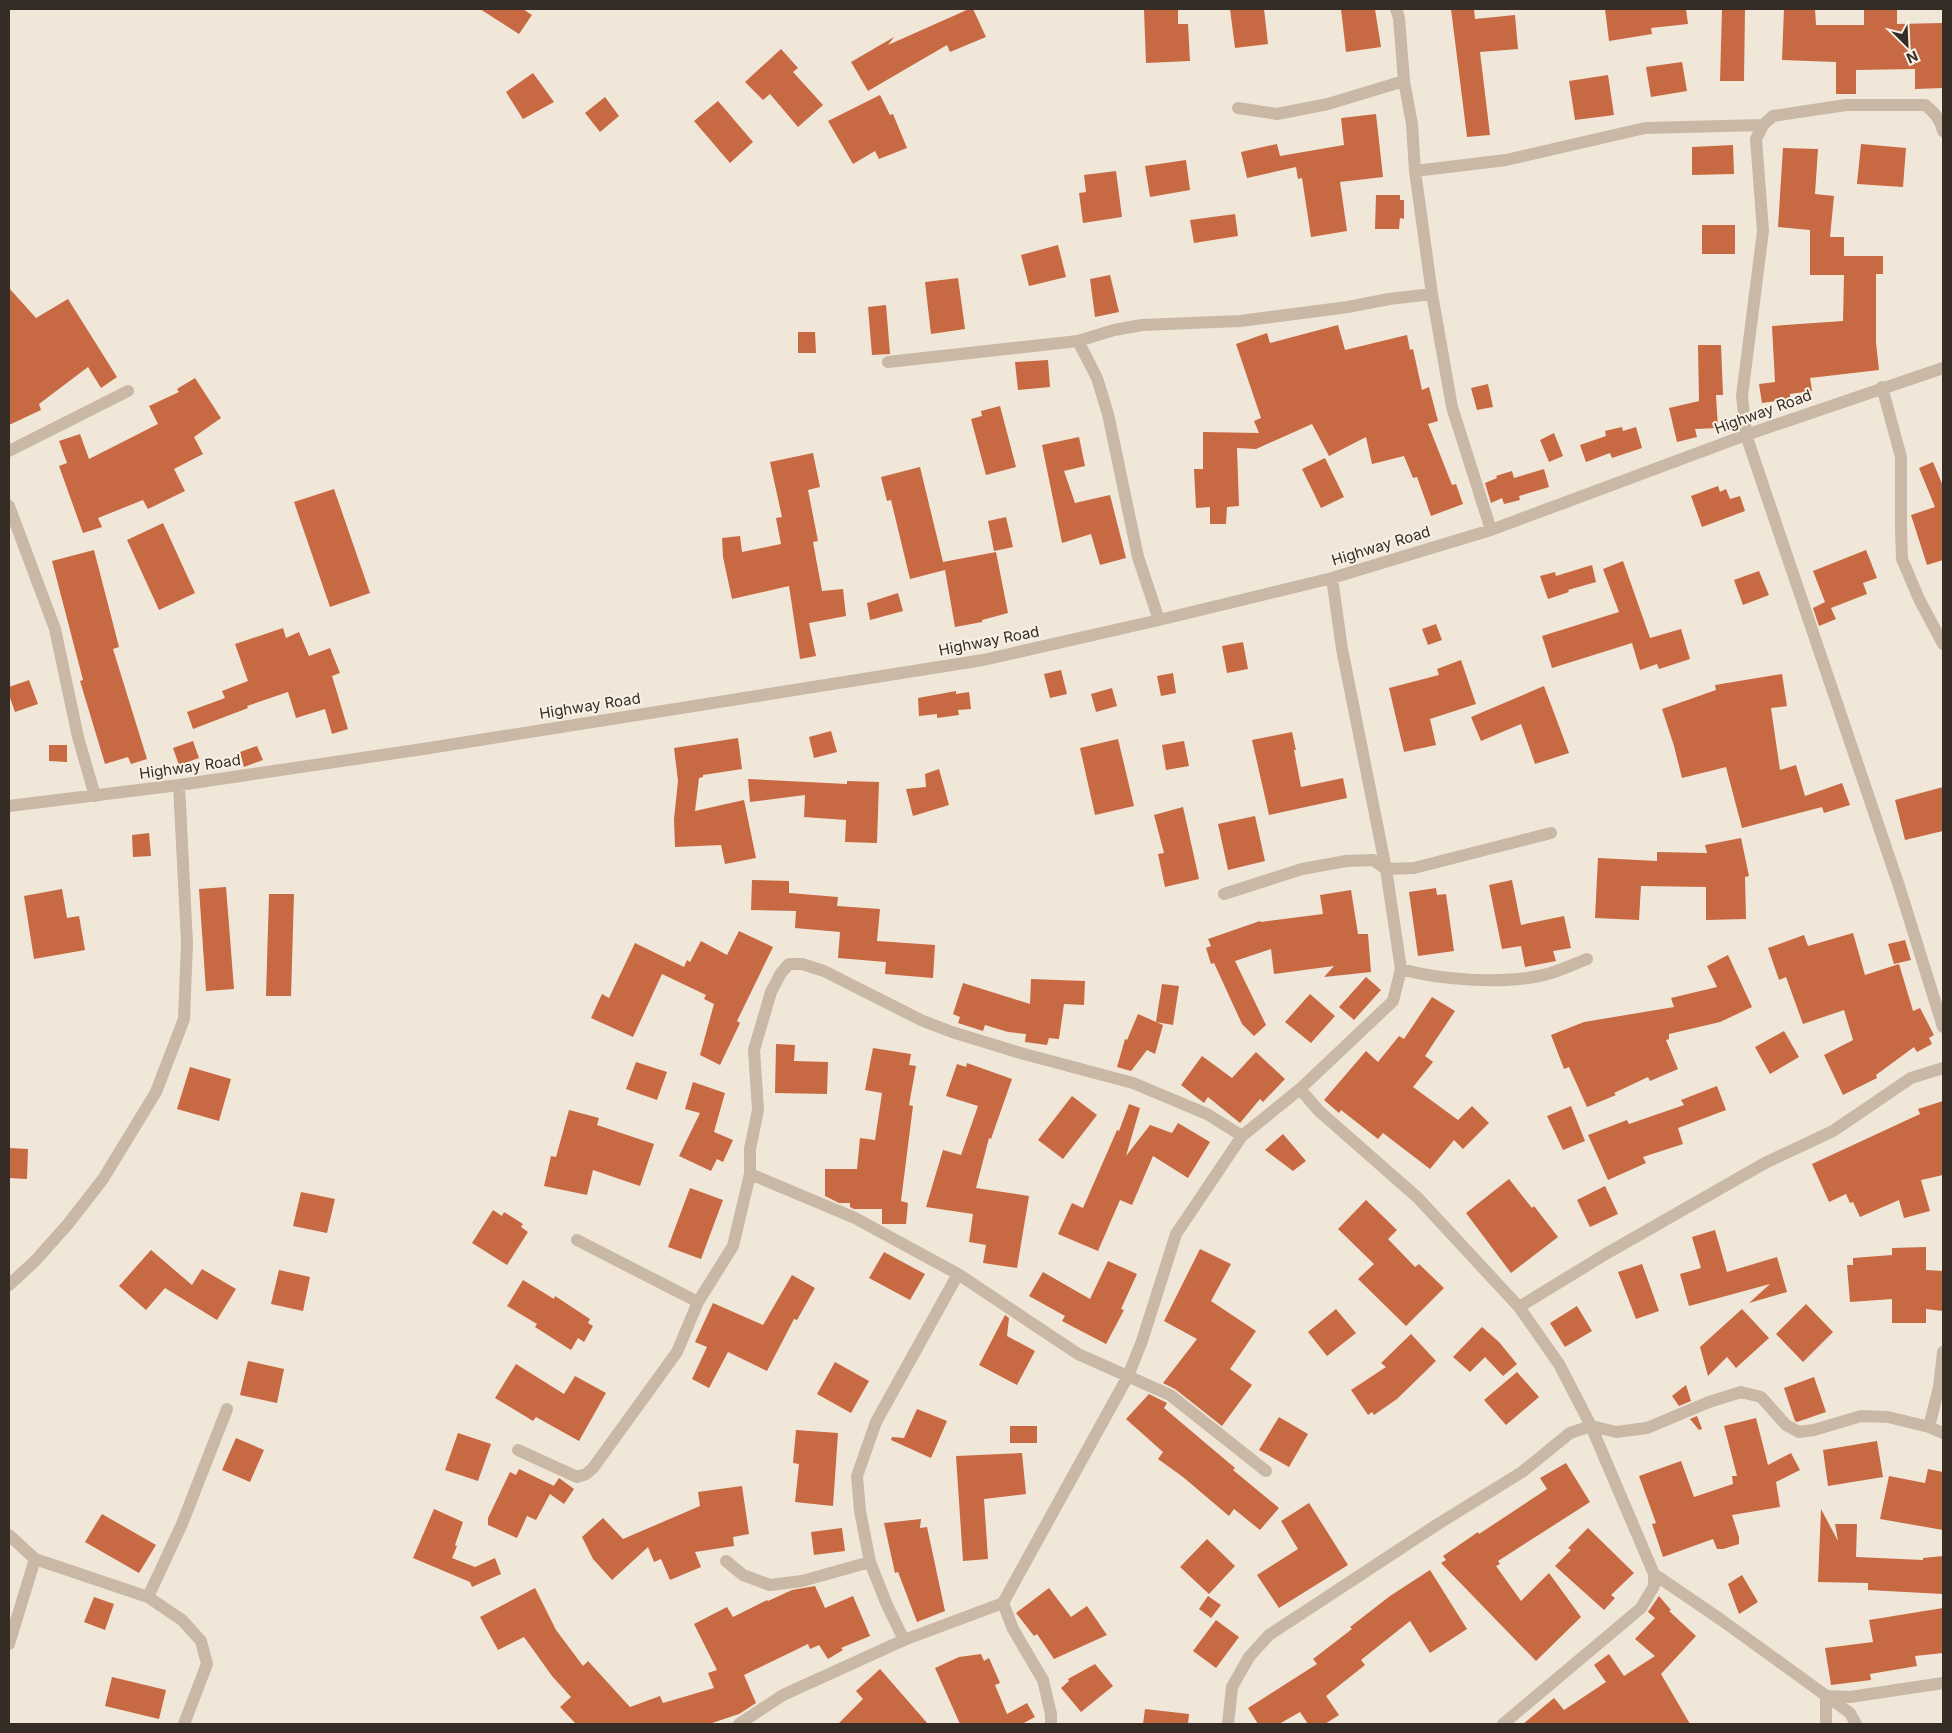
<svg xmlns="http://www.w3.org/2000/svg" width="1952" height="1733" viewBox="0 0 1952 1733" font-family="Inter,sans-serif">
	<rect width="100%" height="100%" fill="#f1e7d9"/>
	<path fill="#c76942" d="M480,9H523L532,15L519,34Z
		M969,9H973L986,37L950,52L947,45L868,91L851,62L894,37L888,45Z
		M1144,9H1178V24H1188L1190,61L1146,63Z
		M1230,9H1264L1268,44L1235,48Z
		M1341,9H1375L1381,47L1346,52Z
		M1451,9H1474L1475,19L1515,15L1518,49L1480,52L1490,135L1467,137Z
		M1605,9H1686L1688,24L1651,28L1652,34L1609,41Z
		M1722,9H1745L1744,81H1720Z
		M1784,9H1815L1816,25H1864V9H1897V24L1943,23V88L1915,89V69L1856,70V94H1836V62L1782,60Z
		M781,49L798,68L793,72L823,105L798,127L770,94L763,100L745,82Z
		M1682,62L1687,91L1651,97L1646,67Z
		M533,73L554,102L523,119L506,92Z
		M1608,75L1614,115L1575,120L1569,81Z
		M880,95L890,115L893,114L907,148L879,159L875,151L853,164L828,121Z
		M605,97L619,116L600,132L585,113Z
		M718,101L753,142L730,163L694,121Z
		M1376,114L1383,177L1340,182L1347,231L1311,237L1302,178L1298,179L1296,167L1247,178L1241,152L1277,144L1280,156L1344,145L1341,118Z
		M1861,144L1906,148L1903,187L1857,184Z
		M1733,145L1734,174L1692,175V147Z
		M1783,148L1818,149L1815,194L1834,196L1830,237H1844V256H1883V274H1876V343L1879,370L1810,378L1812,391L1790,394V399L1762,403L1759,384L1775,382L1772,326L1843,321L1844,275H1810V230L1778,227Z
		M1186,160L1190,190L1150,197L1145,166Z
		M1116,171L1122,217L1083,223L1079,193L1086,192L1084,175Z
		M1376,195H1400V200H1404V219L1400,218L1399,229H1375Z
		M1235,214L1238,236L1194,243L1190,220Z
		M1702,225H1735V254H1702Z
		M1058,245L1066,277L1029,286L1021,255Z
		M1110,275L1119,312L1095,317L1090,279Z
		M958,278L965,329L931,334L925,282Z
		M9,288L36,318L68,299L117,377L101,388L88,367L39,404L41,410L9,425Z
		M886,305L890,354L872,355L868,307Z
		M1338,325L1345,350L1407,335L1410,350L1413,349L1422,390L1429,387L1438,421L1428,424L1452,485L1456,484L1463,504L1431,516L1417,477L1413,478L1404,456L1372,464L1366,437L1329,456L1312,424L1256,449L1237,448L1239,506L1227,507L1226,524H1210V507L1196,508L1194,469H1203V432L1259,433L1254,421L1261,418L1236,344L1267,333L1270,343Z
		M798,332H815L816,353H798Z
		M1698,345H1721L1723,395H1716L1718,428L1695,429L1697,437L1677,442L1669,408L1699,401Z
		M1048,360L1050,387L1018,390L1015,362Z
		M195,378L221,418L194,437L203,454L174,469L185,491L148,509L143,500L98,518L102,527L83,533L59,466L67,463L59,441L80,434L89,459L158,424L149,406L179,392L177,389Z
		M1488,384L1493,407L1477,410L1471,388Z
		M1000,406L1016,467L986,475L971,419L982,416L981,411Z
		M1622,427L1623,431L1636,427L1642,448L1612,458L1610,453L1586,462L1580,445L1606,436L1605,431Z
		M1554,433L1563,456L1549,462L1540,440Z
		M1079,437L1085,466L1064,471L1075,503L1110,495L1126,558L1100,565L1091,534L1062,543L1042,445Z
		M813,453L820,487L808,490L818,541L813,542L822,591L843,589L846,616L809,623L816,656L800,659L789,586L732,599L723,557L722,538L740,536L742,552L781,544L776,518L782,517L770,462Z
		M1325,458L1344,497L1321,508L1302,469Z
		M1933,462L1943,486V560L1927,565L1911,515L1935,507L1919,468Z
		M920,467L943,562L996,552L1008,613L982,620V622L955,627L945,570L910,579L891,500L887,501L881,477Z
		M1544,469L1549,487L1519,496L1520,500L1504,504L1502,498L1491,503L1485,483L1497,478L1496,476L1512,471L1514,478Z
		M1718,486L1720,492L1726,489L1730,499L1740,496L1745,511L1702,527L1691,496Z
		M334,489L370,593L330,607L294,502Z
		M1006,517L1013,547L994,551L988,521Z
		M163,523L195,593L159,610L127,540Z
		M94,550L119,647L113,649L147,759L131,764L128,757L105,764L80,681L83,680L52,561Z
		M1866,550L1877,578L1863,583L1867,594L1831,608L1836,619L1819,626L1813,608L1825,602L1813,571Z
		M1623,561L1650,638L1681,629L1690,659L1659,669L1657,664L1640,670L1632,643L1552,668L1542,636L1619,612L1603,569Z
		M1592,565L1596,582L1568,590L1569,592L1548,599L1540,576L1555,572L1556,576Z
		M1759,571L1769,595L1743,605L1734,580Z
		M898,593L903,611L870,620L867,603Z
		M1436,624L1442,640L1428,645L1422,629Z
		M283,628L286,638L299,632L309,656L330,648L340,673L332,676L348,729L332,734L325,709L296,718L288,692L247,706L248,708L193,729L187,712L225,698L222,691L248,681L235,644Z
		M1243,642L1248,669L1227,673L1222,646Z
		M1461,660L1476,704L1430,719L1436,745L1404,752L1389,688L1439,675L1437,669Z
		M1061,670L1067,694L1050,698L1044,674Z
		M1173,673L1176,693L1161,696L1157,676Z
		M1782,674L1787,706L1771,708L1780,770L1796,765L1805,796L1842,783L1850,805L1824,813L1822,807L1742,828L1726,767L1682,778L1674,746L1662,709L1716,690L1715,685Z
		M29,680L38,704L15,712L9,695V687Z
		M1544,686L1569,753L1535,764L1521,724L1481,741L1471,717Z
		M1112,688L1117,706L1096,712L1091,694Z
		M956,691V694L969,692L971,709L958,710L959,715L937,718V714L919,716L918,698Z
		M831,731L837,752L814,758L809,737Z
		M1292,732L1296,750H1294L1301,787L1343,778L1347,798L1269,815L1252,740Z
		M738,738L742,769L703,775V777L699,778L695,811L744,800L756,858L725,864L721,845L675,847L674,819L678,781L674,748Z
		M1118,739L1134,806L1095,815L1080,748Z
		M193,741L199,758L179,765L173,748Z
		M1184,741L1189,766L1166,770L1162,745Z
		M49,745H67V762L49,761Z
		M257,746L263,760L244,767L240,752Z
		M939,769L949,805L913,816L906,789L926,787L925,774Z
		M748,779L847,784V781L879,782L877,843L845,842L846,820L804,817L805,795L750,802Z
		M1943,787V831L1905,840L1895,800Z
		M1183,807L1199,879L1165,887L1158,854L1164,853L1154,815Z
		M1255,816L1265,861L1228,870L1218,824Z
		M149,833L151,856L133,857L132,835Z
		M1741,838L1749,876L1745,877L1746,919L1706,920V887L1641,886L1639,920L1595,918L1598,858L1657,861V852L1707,853L1705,845Z
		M752,880L789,881V893L838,897L837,906L880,909L877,941L935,945L933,978L885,974L886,962L838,958L840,932L795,928L796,911L751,910Z
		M1512,880L1521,925L1564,916L1571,948L1553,951L1556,961L1525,967L1521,946L1502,949L1489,885Z
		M226,887L234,989L206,991L199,889Z
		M1436,888L1437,895L1446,894L1454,951L1418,956L1409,892Z
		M62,889L67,918L79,916L85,950L34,959L24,896Z
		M1351,890L1358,934H1368L1371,972L1324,977L1334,966L1274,974L1271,949L1235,961L1266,1025L1254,1036L1242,1024L1214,963L1211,964L1206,948L1211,946L1208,939L1260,921L1261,922L1323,914L1320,895Z
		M269,894H294L291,996H266Z
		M739,931L773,947L737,1021L740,1023L720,1065L700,1055L714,1004L704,999L706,995L662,974L633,1037L591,1018L602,994L609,998L635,943L684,967L687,960L690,962L701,941L727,955Z
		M1853,933L1865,975L1899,964L1913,1011L1920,1008L1934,1035L1929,1038L1932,1044L1917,1052L1914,1047L1876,1075L1877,1078L1843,1095L1824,1055L1853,1040L1844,1010L1803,1024L1786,977L1779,980L1768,948L1804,935L1808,946Z
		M1905,940L1911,960L1894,964L1888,944Z
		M1728,955L1752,1007L1720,1022L1669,1034V1039L1666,1040L1678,1069L1650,1081L1648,1077L1614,1093L1616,1095L1587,1107L1569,1067L1564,1069L1551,1035L1584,1022L1674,1007L1671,998L1717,987L1707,966Z
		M1366,977L1381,990L1354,1020L1339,1007Z
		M1031,979L1085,981L1084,1005L1064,1004L1059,1039L1049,1038L1047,1045L1025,1042L1026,1034L1008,1032L985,1025L983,1031L958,1023L960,1017L953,1014L963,983L1030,1004Z
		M1162,984L1179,986L1173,1025L1156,1022L1163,1025L1155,1054L1147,1050L1131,1071L1117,1067L1125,1039L1127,1040L1138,1014L1156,1022Z
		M1310,994L1335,1016L1311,1043L1285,1022Z
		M1432,997L1455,1011L1425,1056L1433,1062L1413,1087L1458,1120L1472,1106L1489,1123L1463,1149L1454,1140L1430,1169L1383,1133L1378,1139L1341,1110L1339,1113L1324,1100L1366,1051L1378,1062L1399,1036L1404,1039Z
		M1784,1031L1799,1057L1770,1074L1755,1047Z
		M776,1044L795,1045L794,1061L828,1062L827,1094L775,1093Z
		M873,1048L911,1054L909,1065L916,1066L909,1105L913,1106L901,1201L908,1203L906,1224H882V1209H854L850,1207V1203H839L825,1196V1169H857L860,1138L875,1140L882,1093L865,1090Z
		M1256,1052L1285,1079L1263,1102L1260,1099L1240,1123L1208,1097L1204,1103L1181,1085L1202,1056L1232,1078Z
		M636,1062L667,1072L657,1100L626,1089Z
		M967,1063L1012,1079L991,1139L989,1138L976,1188L1029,1196L1017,1268L983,1263L986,1245L969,1242L973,1214L926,1207L943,1150L961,1155L978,1106L946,1096L957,1064L966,1067Z
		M190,1067L231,1079L219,1121L177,1109Z
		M693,1082L725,1093L714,1132L733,1140L723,1162L717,1159L711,1171L679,1156L700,1113L685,1109Z
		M1717,1086L1726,1110L1678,1128L1683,1144L1643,1157L1646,1163L1608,1180L1588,1135L1627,1120L1629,1124L1684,1105L1681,1100Z
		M1072,1096L1097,1115L1063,1159L1038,1140Z
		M1943,1101V1175L1921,1180L1930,1211L1904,1218L1899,1200L1860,1217L1853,1202L1850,1203L1846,1194L1829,1202L1812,1164L1920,1114L1918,1109Z
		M1129,1104L1140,1108L1126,1156L1150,1125L1172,1133L1178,1123L1210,1142L1188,1178L1153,1156L1132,1205L1120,1200L1098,1251L1058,1234L1072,1203L1083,1208L1117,1130L1119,1131Z
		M1571,1106L1585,1141L1563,1150L1547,1116Z
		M569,1110L599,1118L597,1125L654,1144L640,1186L593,1170L587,1195L544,1186L551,1156L556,1157Z
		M1283,1134L1306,1161L1293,1171L1265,1150Z
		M9,1148L28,1149L27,1179L9,1178Z
		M1509,1179L1532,1208L1534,1206L1558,1237L1511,1273L1466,1213Z
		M1605,1186L1618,1214L1590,1227L1577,1200Z
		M690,1188L723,1200L701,1259L668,1247Z
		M301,1192L335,1199L327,1233L293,1226Z
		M1366,1200L1397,1230L1388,1239L1415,1267L1419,1264L1444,1288L1406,1326L1358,1279L1374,1264L1338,1229Z
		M493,1210L502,1216L504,1212L523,1224L521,1227L528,1232L507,1265L472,1243Z
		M1715,1230L1727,1272L1777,1257L1787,1292L1749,1303L1770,1284L1689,1306L1680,1274L1701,1268L1692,1237Z
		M1926,1247V1270L1943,1271V1311L1926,1309V1323H1892V1299L1850,1302L1847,1265H1853V1258L1892,1255V1248Z
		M1200,1249L1231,1264L1211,1301L1256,1331L1230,1369L1252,1385L1222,1426L1175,1389L1163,1383L1197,1339L1164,1321Z
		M151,1250L192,1285L202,1269L236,1289L217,1320L165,1288L146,1310L119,1286Z
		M884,1252L925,1274L910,1300L869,1278Z
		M1108,1261L1137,1274L1121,1309L1124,1310L1106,1344L1062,1321L1065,1316L1029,1296L1043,1272L1090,1299Z
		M1642,1264L1659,1311L1636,1319L1618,1272Z
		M279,1270L310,1277L303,1311L271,1304Z
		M792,1275L815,1288L797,1320L794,1319L767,1371L728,1352L709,1388L692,1379L707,1347L695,1342L713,1303L763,1325Z
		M523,1280L554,1299L555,1296L590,1319L588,1323L593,1326L584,1342L578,1338L571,1350L535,1327L537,1324L507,1306Z
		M1806,1304L1833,1332L1803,1362L1776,1334Z
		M1577,1306L1592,1331L1565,1347L1550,1323Z
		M1336,1309L1356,1333L1327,1356L1308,1332Z
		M1742,1309L1769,1338L1736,1368L1727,1357L1708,1376L1700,1347Z
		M1005,1315L1009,1318L1007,1336L1035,1351L1017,1385L979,1365Z
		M1482,1327L1499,1342L1517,1364L1503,1376L1485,1357L1470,1372L1453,1357Z
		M1411,1334L1436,1361L1397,1399L1374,1415L1372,1412L1368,1415L1351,1390L1386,1367L1381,1363Z
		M248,1361L284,1369L277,1403L240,1395Z
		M835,1362L869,1381L851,1413L817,1394Z
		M516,1364L564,1394L575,1376L606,1393L579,1441L536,1417L533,1421L495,1398Z
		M1517,1372L1539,1397L1506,1425L1484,1400Z
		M1814,1377L1826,1412L1797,1422L1795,1421L1784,1388Z
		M1686,1385L1691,1401L1679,1406L1672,1396Z
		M1149,1394L1167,1403L1164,1408L1235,1468L1233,1470L1279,1508L1260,1530L1234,1509L1229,1516L1183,1477L1158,1459L1163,1452L1126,1419Z
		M917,1409L947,1421L931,1458L891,1440L892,1437L904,1438Z
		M1697,1416L1702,1429L1699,1430L1690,1419Z
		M1279,1417L1308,1434L1289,1467L1259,1450Z
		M1756,1418L1768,1465L1791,1453L1800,1470L1776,1482L1780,1507L1732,1515L1739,1537V1544L1723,1549H1717L1713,1539L1663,1557L1652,1524L1656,1523L1639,1476L1681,1461L1694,1497L1733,1484L1732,1476H1737L1724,1426Z
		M1010,1426H1037V1443H1010Z
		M796,1430L838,1433L833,1506L795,1502L799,1464L793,1463Z
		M458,1433L491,1444L478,1481L445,1470Z
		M236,1438L264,1450L250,1482L222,1470Z
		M1877,1441L1883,1477L1828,1486L1823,1450Z
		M1022,1453L1026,1494L984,1499L988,1559L963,1561L956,1456Z
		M1566,1463L1590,1502L1498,1561L1500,1564L1496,1566L1521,1601L1549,1573L1581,1617L1536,1661L1441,1563L1446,1560L1443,1556L1478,1532L1479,1534L1547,1489L1540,1478Z
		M519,1469L554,1486L553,1487L559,1478L574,1489L564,1504L550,1494L536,1520L527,1516L517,1538L488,1525V1518L510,1472L516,1475Z
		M1928,1469L1943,1472V1530L1880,1519L1889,1476L1925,1483Z
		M742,1486L749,1534L733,1537L734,1546L695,1552L701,1567L670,1580L661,1559L654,1562L648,1547L612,1580L593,1559L582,1537L603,1518L623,1539L700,1506L698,1492Z
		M1309,1503L1348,1565L1279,1608L1257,1575L1298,1549L1281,1521Z
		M434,1509L463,1522L455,1545L457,1546L452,1558L475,1567L495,1558L501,1574L472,1587L470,1582L413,1558Z
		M1821,1509L1838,1541L1835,1524H1857L1856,1557L1923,1560V1558L1943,1556V1594L1868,1590V1583L1818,1582Z
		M102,1514L156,1545L139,1573L85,1542Z
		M921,1519L920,1528L927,1527L945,1611L917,1622L898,1572L895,1573L884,1523Z
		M842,1528L845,1551L814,1555L811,1532Z
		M1588,1528L1634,1573L1611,1595L1615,1598L1604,1610L1555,1566L1571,1550L1568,1548Z
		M1207,1539L1235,1566L1209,1594L1180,1567Z
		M1430,1570L1467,1629L1430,1653L1410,1621L1361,1660L1365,1665L1326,1696L1339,1715L1325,1724H1308L1300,1712L1279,1724H1258L1248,1708L1317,1664L1313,1659L1352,1629L1350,1627L1390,1596Z
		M1742,1575L1758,1602L1739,1614L1728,1584Z
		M815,1586L825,1608L853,1596L870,1636L841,1648L843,1650L828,1659L819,1645L810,1649L808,1644L744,1675L756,1703L739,1714L709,1724H576L560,1707L571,1697L552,1676L524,1637L498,1650L480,1617L535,1588L556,1630L583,1666L588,1661L630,1707L660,1696L663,1703L714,1688L708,1673L717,1670L694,1624L727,1607L733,1617L767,1600L768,1601L792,1590Z
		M1049,1588L1071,1617L1087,1606L1107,1635L1054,1659L1037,1634L1034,1636L1016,1613Z
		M1208,1596L1221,1605L1211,1618L1199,1609Z
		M1659,1596L1671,1610L1669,1611L1696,1636L1661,1674L1690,1724H1523L1554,1698L1564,1710L1606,1682L1594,1665L1609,1654L1624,1676L1655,1656L1635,1639L1655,1618L1648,1612Z
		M94,1597L114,1604L105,1630L84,1622Z
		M1943,1608V1653L1915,1656L1917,1666L1870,1674L1871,1680L1831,1685L1825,1648L1873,1642L1869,1620Z
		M1216,1620L1239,1637L1216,1668L1193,1651Z
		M981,1654L984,1661L989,1658L1000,1683L995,1685L1007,1714L1027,1703L1035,1717L1022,1724H960L935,1668L959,1657Z
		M1095,1664L1113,1686L1081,1712L1061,1688L1069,1681L1068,1679Z
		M880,1669L928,1724H838L863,1699L856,1691Z
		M112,1677L166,1690L159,1719L105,1706Z
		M1145,1709L1189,1714L1188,1724H1143Z"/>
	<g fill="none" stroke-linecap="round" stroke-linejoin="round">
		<path stroke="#c9b8a5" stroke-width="12" d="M1396,9L1399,18L1404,81L1412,124L1415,171L1432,294L1452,407L1491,530
			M1238,108L1277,114L1328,104L1404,81
			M1943,131C1940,119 1935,113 1925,105H1846L1773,116L1763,125L1756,139L1763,231L1742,396L1746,435L1900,889L1943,1027
			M1415,171L1506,160L1645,128L1763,125
			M1078,341L1097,378L1108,414L1138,557L1159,620
			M888,362L1078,341L1114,330L1142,325L1240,321L1348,307L1389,299L1432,294
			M1882,387L1901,457V529L1902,559L1919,599L1943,644
			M9,451L128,391
			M9,506L55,629L78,737L95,796
			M9,806L179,785L423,749L983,660L1159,620L1332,578L1491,530L1746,435L1943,368
			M1224,894L1302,869L1346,861L1373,860L1386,869L1414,868L1551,833
			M1401,969C1440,980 1500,984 1539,976C1555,973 1572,965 1587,959
			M1300,1089L1319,1111L1418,1198L1519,1307L1559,1364L1591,1426L1654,1574V1586L1641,1608L1503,1724
			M750,1174L855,1218L958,1274L1078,1354L1170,1395L1266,1471
			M577,1240L698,1302
			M9,1285L35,1261L68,1224L103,1179L156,1092L184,1019L187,943L179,785
			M1519,1307L1604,1255L1765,1163L1833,1131L1911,1078L1943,1068
			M1929,1427L1939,1387L1943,1352
			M518,1450L577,1477L586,1474L593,1468L677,1352L698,1302L733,1246L750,1174V1149L758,1110L754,1050L771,992L781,973L789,964H802L824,971L923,1021L952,1032L1024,1054L1133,1083L1207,1114L1242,1136
			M9,1535L35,1559L148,1597L182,1620L201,1641L207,1664L184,1724
			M726,1561L743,1575L770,1585L802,1581L870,1562
			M1654,1574L1720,1619L1850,1713L1856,1724
			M148,1597L182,1524L227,1409
			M1003,1603L1013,1629L1043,1680L1051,1714V1724
			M904,1640L887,1605L870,1562L860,1511L857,1476L876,1422L958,1274
			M9,1644L35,1559
			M739,1724L783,1695L904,1640L1003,1603L1128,1376L1142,1341L1176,1234L1242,1136L1300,1089L1393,1001L1401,969L1386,869L1342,649L1332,578
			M1228,1724L1232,1687L1249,1657L1269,1635L1438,1524L1522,1472L1570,1433L1591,1426L1616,1432L1647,1428L1709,1402L1741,1392L1761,1397L1786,1425L1799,1432L1814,1430L1861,1416L1888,1417L1929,1427L1943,1433
			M1826,1724V1696L1850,1697L1943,1683"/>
	</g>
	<g text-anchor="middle" stroke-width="4" stroke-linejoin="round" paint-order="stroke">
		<g font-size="15" fill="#352c26" stroke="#f9f1e5">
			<text transform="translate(1763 412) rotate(-20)" y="5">Highway Road</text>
			<text transform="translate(1381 546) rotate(-17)" y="5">Highway Road</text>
			<text transform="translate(989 641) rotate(-11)" y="5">Highway Road</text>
			<text transform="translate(590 706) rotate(-9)" y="5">Highway Road</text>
			<text transform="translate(190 767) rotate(-8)" y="5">Highway Road</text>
		</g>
	</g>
	<rect width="1952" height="1733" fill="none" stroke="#352c26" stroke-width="20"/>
	<g transform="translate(1907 45) rotate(156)" stroke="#f9f1e5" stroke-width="4" paint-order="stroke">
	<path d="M0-4L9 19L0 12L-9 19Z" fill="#352c26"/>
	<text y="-8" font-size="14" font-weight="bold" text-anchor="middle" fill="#352c26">N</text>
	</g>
</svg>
